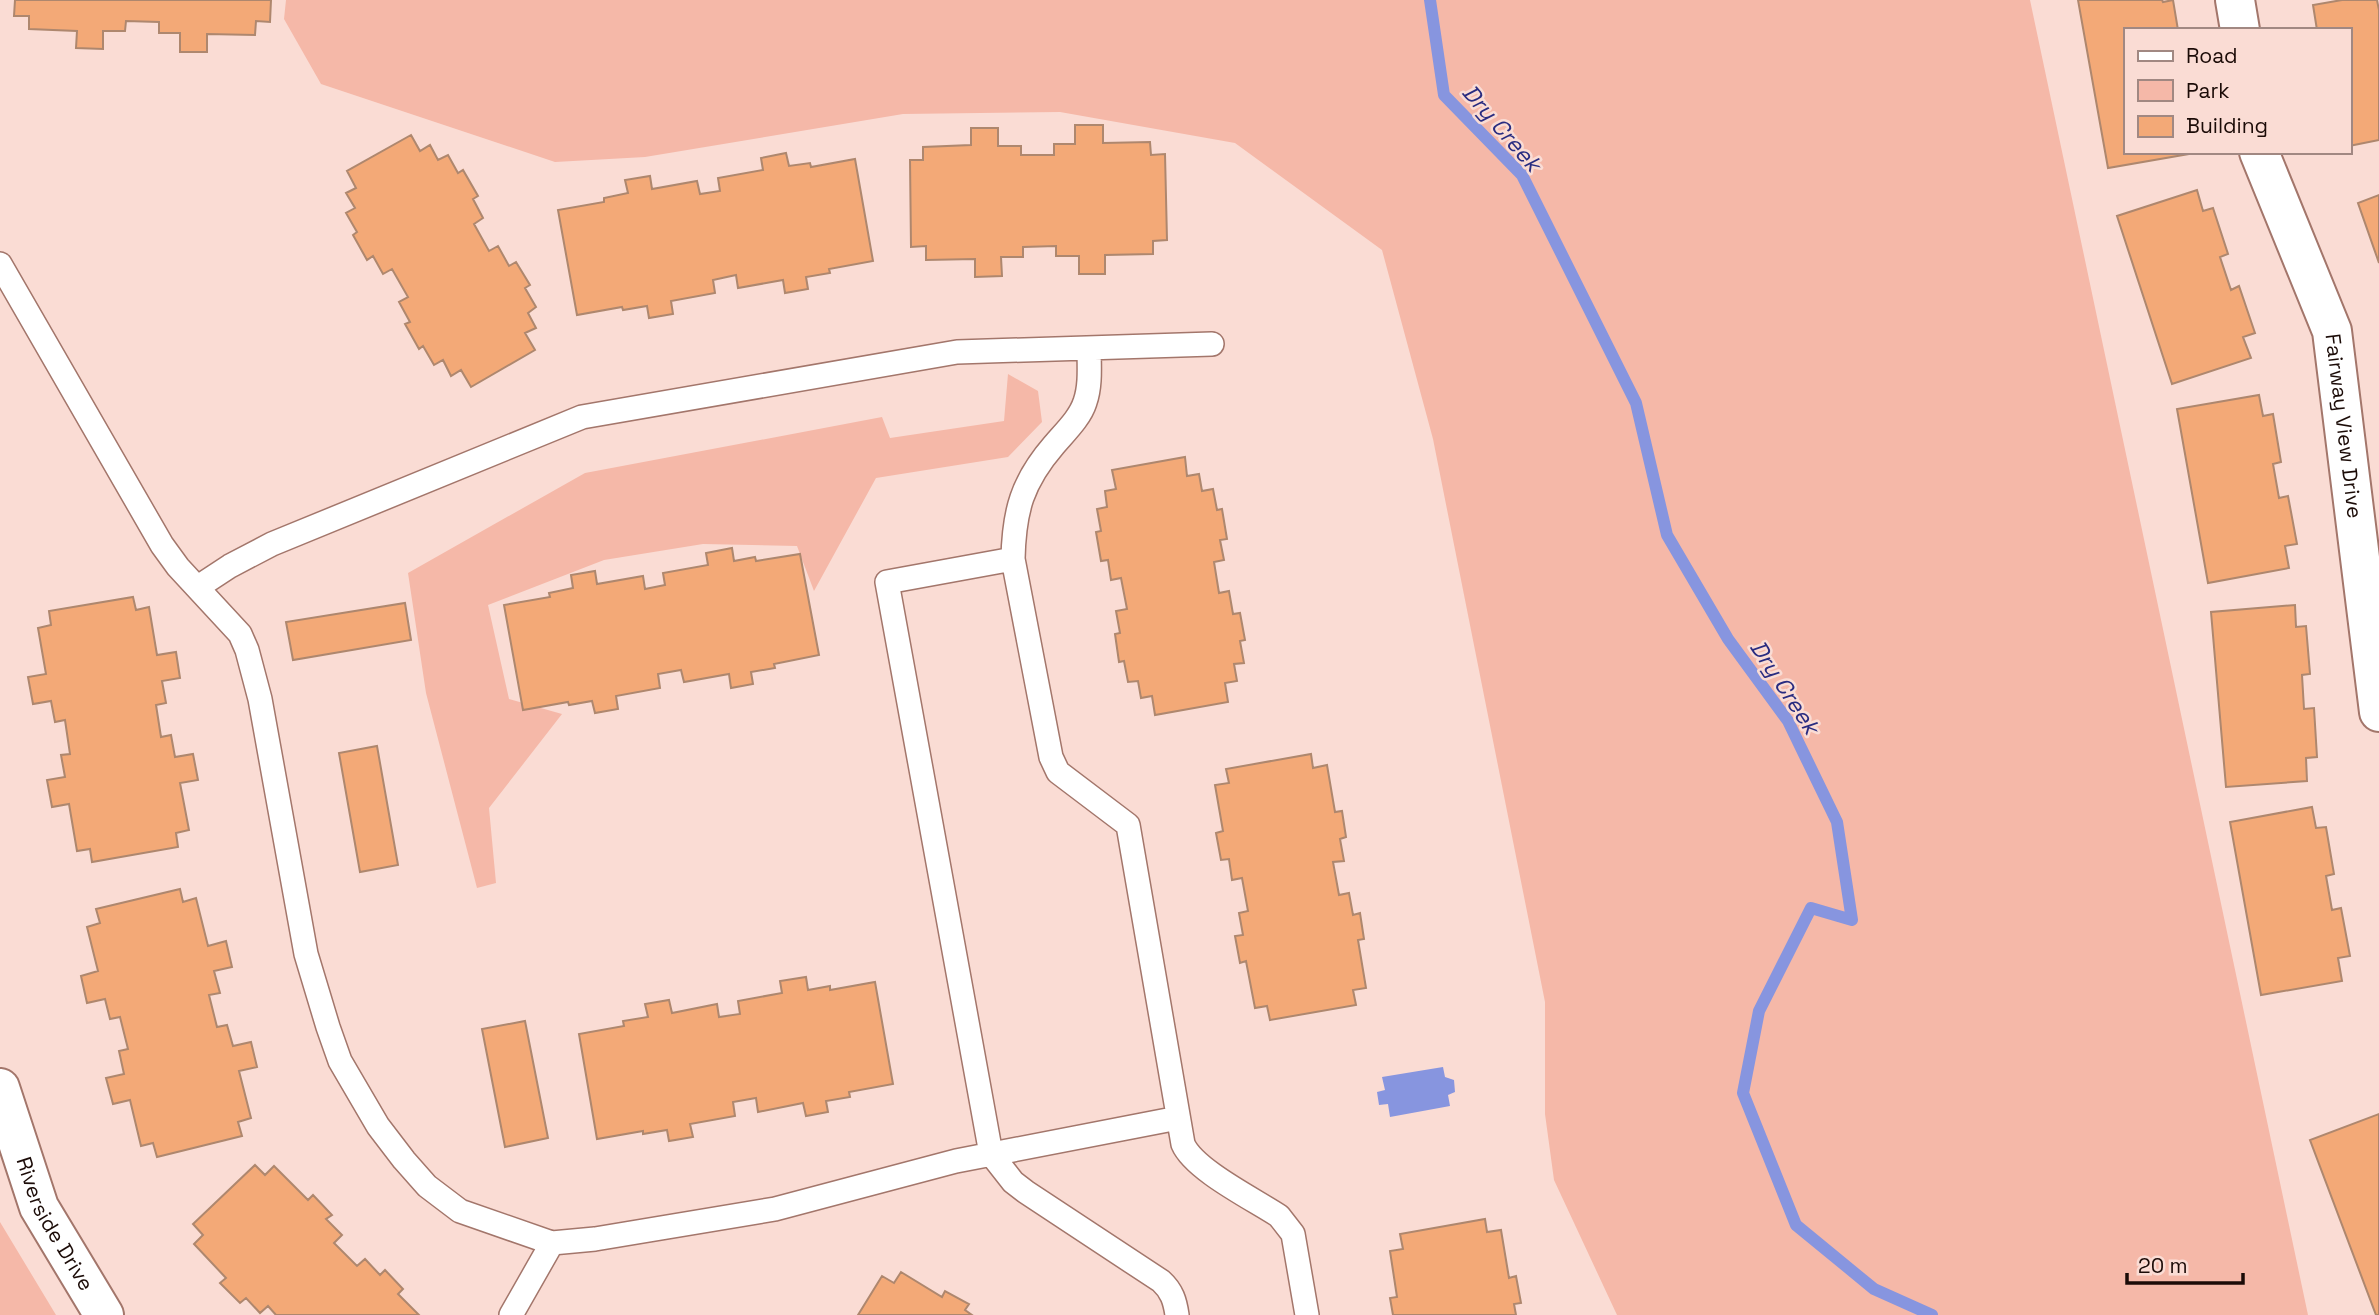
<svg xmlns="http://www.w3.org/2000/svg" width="2379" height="1315" viewBox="0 0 2379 1315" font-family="'Space Grotesk',sans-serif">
	<rect width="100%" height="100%" fill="#fadcd4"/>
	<path fill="#f5b8a8" d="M286,0H2030L2308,1315H1617L1554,1180L1545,1114V1002L1433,439L1382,250L1235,143L1060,112L903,114L645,157L555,162L321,84L284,19Z
		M1008,374L1038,391L1042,422L1008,457L876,478L814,591L797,546L703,544L604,560L488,605L509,699L562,714L489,808L496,883L477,888L426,693L408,573L585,473L882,417L890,438L1004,421Z
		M0,1222L56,1315H0Z"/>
	<path fill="#8795df" d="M1443,1067L1445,1077L1454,1080L1455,1092L1448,1095L1450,1106L1390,1117L1388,1104L1379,1105L1377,1092L1385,1090L1382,1077Z"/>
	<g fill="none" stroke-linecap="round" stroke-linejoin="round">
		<path stroke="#8795df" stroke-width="12" d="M1430,0L1444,95L1522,175L1636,403L1667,535L1728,639L1788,721L1837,822L1852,920L1811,908L1759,1011L1743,1093L1796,1225L1874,1289L1932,1315"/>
	</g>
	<path fill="#f3a977" stroke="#ae876e" stroke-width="2" d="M15,0H271L270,22L256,21L255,35L207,34V52H180V33H159V22L126,21L125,31H103V49L76,48L77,31L29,29V16H14Z
		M2078,0H2162L2163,2L2173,0L2178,30H2125V152L2189,154L2108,168Z
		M2342,0H2377L2379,10V140L2349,146V30H2317L2313,5Z
		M1075,125H1103V143L1150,142L1151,155L1165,154L1167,240L1153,241V254L1105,255V274H1079V256H1056V246L1023,247V257H1001L1002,276L975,277V259L926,260V246L911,247L910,160H923V147L971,145V128H998V146H1021V155H1054V144H1075Z
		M411,135L420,151L430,145L438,160L448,155L458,173L463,170L478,196L473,199L483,218L474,224L489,251L498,246L509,266L516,262L530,285L525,288L536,307L528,313L536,328L525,333L535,350L471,387L461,370L451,376L443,360L434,365L423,346L419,349L405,324L410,322L399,302L408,297L392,269L383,274L373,256L367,260L353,235L357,232L346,213L355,208L346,193L356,188L347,171Z
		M786,153L789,166L810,163L811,167L855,159L873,261L829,269L830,273L806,277L808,289L785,293L783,280L738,288L736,275L713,280L715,293L671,301L673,314L649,318L647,306L623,310L622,307L577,315L558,210L604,202V198L628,193L625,180L650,176L652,189L697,181L700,194L720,191L718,178L763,170L761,158Z
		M2197,190L2203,211L2213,208L2228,254L2220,257L2231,290L2239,286L2255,333L2243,337L2251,358L2172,384L2117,216Z
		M2379,195V263L2358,203Z
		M2259,395L2263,416L2273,414L2281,462L2273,464L2279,498L2288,496L2297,544L2285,546L2289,568L2208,583L2177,409Z
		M1185,457L1187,476L1199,474L1202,491L1213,489L1217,510L1222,509L1227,539L1220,540L1224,560L1214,562L1219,593L1229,591L1233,614L1240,613L1245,640L1240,641L1244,663L1234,664L1237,681L1225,683L1228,702L1155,715L1152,696L1141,698L1138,681L1128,682L1124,661L1119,662L1115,634L1120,633L1116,611L1127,609L1121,578L1111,580L1108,560L1101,561L1096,532L1101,531L1097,509L1107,507L1105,491L1116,489L1112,470Z
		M732,548L734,561L755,557L756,561L800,554L819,655L774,664L775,668L751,672L753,684L731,688L729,674L684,682L681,670L658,674L660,688L616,696L618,709L595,713L592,701L569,705L568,702L523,710L504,605L550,597L549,593L573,588L571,575L595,571L597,584L643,576L645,589L665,585L663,573L708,565L706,553Z
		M133,597L136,610L149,607L157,655L176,652L180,678L162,681L166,703L156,705L161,737L171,735L175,757L193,754L198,780L180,783L189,830L176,833L178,847L92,862L90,849L77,851L69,804L52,807L47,780L65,777L61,755L70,754L65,720L55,722L51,701L33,704L28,677L46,674L38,628L51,625L49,611Z
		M405,603L411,640L293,660L286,622Z
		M2295,605L2296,627L2306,626L2310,674L2302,675L2304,709L2314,708L2317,757L2306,758L2307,781L2226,787L2211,612Z
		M377,746L398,865L360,872L339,753Z
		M1311,754L1313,768L1327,765L1335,812L1342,811L1346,837L1340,839L1344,861L1333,862L1339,895L1349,893L1353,915L1360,913L1364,939L1358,940L1366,988L1353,990L1356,1005L1270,1020L1267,1006L1255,1008L1246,961L1240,963L1235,936L1243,935L1239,913L1248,911L1242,878L1232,880L1229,859L1221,860L1216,833L1223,831L1215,785L1229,783L1226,769Z
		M2312,807L2316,828L2326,827L2334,874L2326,876L2332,910L2341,908L2350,956L2338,958L2342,981L2261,995L2230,822Z
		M180,889L183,902L196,898L208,946L226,941L232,967L214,971L220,993L209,995L217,1027L227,1025L233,1046L251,1042L257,1067L239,1071L251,1118L238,1122L242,1136L157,1157L153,1143L141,1146L130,1100L113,1104L106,1078L124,1074L119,1051L128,1049L120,1017L110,1019L105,999L87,1003L81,976L98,971L87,927L100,923L96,909Z
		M806,977L808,990L830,986V990L875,982L893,1084L849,1092L850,1097L826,1101L828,1112L806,1116L803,1103L758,1112L756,1098L733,1102L735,1116L690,1124L693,1137L669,1141L667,1130L643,1134V1131L597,1139L579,1034L624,1026L623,1021L648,1017L645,1004L669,1000L672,1013L717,1004L719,1017L740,1014L738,1001L782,993L780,981Z
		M525,1021L548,1138L505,1147L482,1029Z
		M2379,1114V1315H2376L2310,1140Z
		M255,1165L265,1175L274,1166L308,1200L313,1195L332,1215L326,1219L342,1235L334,1243L357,1266L365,1259L380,1275L385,1270L403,1289L398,1294L419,1315H276L268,1306L260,1313L246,1298L240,1303L220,1283L226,1278L194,1244L203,1235L193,1224Z
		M1485,1219L1487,1232L1501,1230L1509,1278L1516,1276L1521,1303L1514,1304L1516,1315H1393L1390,1298L1397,1297L1390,1251L1403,1249L1400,1234Z
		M901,1272L942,1297L945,1291L969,1304L965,1310L972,1315H858L882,1276L894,1283Z"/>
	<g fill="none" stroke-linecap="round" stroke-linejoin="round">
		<defs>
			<path id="service" d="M0,264L162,545L178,567L240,634L247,650L260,699L306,954L328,1027L340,1061L378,1126L404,1160L427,1186L460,1211L552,1243L595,1239L775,1209L956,1161L1178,1118
				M1089,348C1089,365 1091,385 1085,402C1080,418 1065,432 1054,445C1022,482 1014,511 1013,559L1051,757L1058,772L1128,825L1183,1144C1194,1170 1255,1200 1279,1216L1293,1234L1307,1315
				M1013,559L887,582L991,1154L1013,1182L1026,1192L1161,1281C1172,1291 1175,1301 1177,1315
				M198,587L230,566L272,544L582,417L957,352L1212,344
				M511,1315L552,1243"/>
			<g id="minor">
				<path d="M2235,0L2240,30"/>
				<path id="s1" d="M2259,152L2332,331L2379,712"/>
			</g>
			<g id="tertiary">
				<path id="s2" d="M0,1088L39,1207L104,1315"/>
			</g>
		</defs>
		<use href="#service" stroke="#a3766b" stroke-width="26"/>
		<use href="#minor" stroke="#a3766b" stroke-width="42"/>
		<use href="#tertiary" stroke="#a3766b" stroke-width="42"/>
		<use href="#service" stroke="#fff" stroke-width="23"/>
		<use href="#minor" stroke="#fff" stroke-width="38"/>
		<use href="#tertiary" stroke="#fff" stroke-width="38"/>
	</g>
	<g text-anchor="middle" stroke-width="5" stroke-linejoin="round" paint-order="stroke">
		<g font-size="21" fill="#1b0b07" stroke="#fadcd4">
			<text dy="7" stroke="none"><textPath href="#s1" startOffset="289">Fairway View Drive</textPath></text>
			<text dy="7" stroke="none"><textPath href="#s2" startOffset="147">Riverside Drive</textPath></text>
		</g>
		<g font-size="23" font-style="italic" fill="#292c80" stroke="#fadcd4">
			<text transform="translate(1502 128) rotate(49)" y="8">Dry Creek</text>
			<text transform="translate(1785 687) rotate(57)" y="8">Dry Creek</text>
		</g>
	</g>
	<rect x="2124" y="28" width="228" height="126" fill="#fadcd4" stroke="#a18882" stroke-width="2"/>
	<rect x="2138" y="51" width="35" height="10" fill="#ffffff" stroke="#a18882" stroke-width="2"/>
	<text x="2186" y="63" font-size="21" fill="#1b0b07">Road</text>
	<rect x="2138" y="80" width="35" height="21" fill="#f5b8a8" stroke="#a18882" stroke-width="2"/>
	<text x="2186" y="98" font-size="21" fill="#1b0b07">Park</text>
	<rect x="2138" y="116" width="35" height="21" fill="#f3a977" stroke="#a18882" stroke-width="2"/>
	<text x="2186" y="133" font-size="21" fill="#1b0b07">Building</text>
	<path d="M2127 1273v10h116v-10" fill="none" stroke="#1b0b07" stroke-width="3.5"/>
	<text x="2138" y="1273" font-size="21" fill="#1b0b07" stroke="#fadcd4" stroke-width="5" paint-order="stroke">20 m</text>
</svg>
